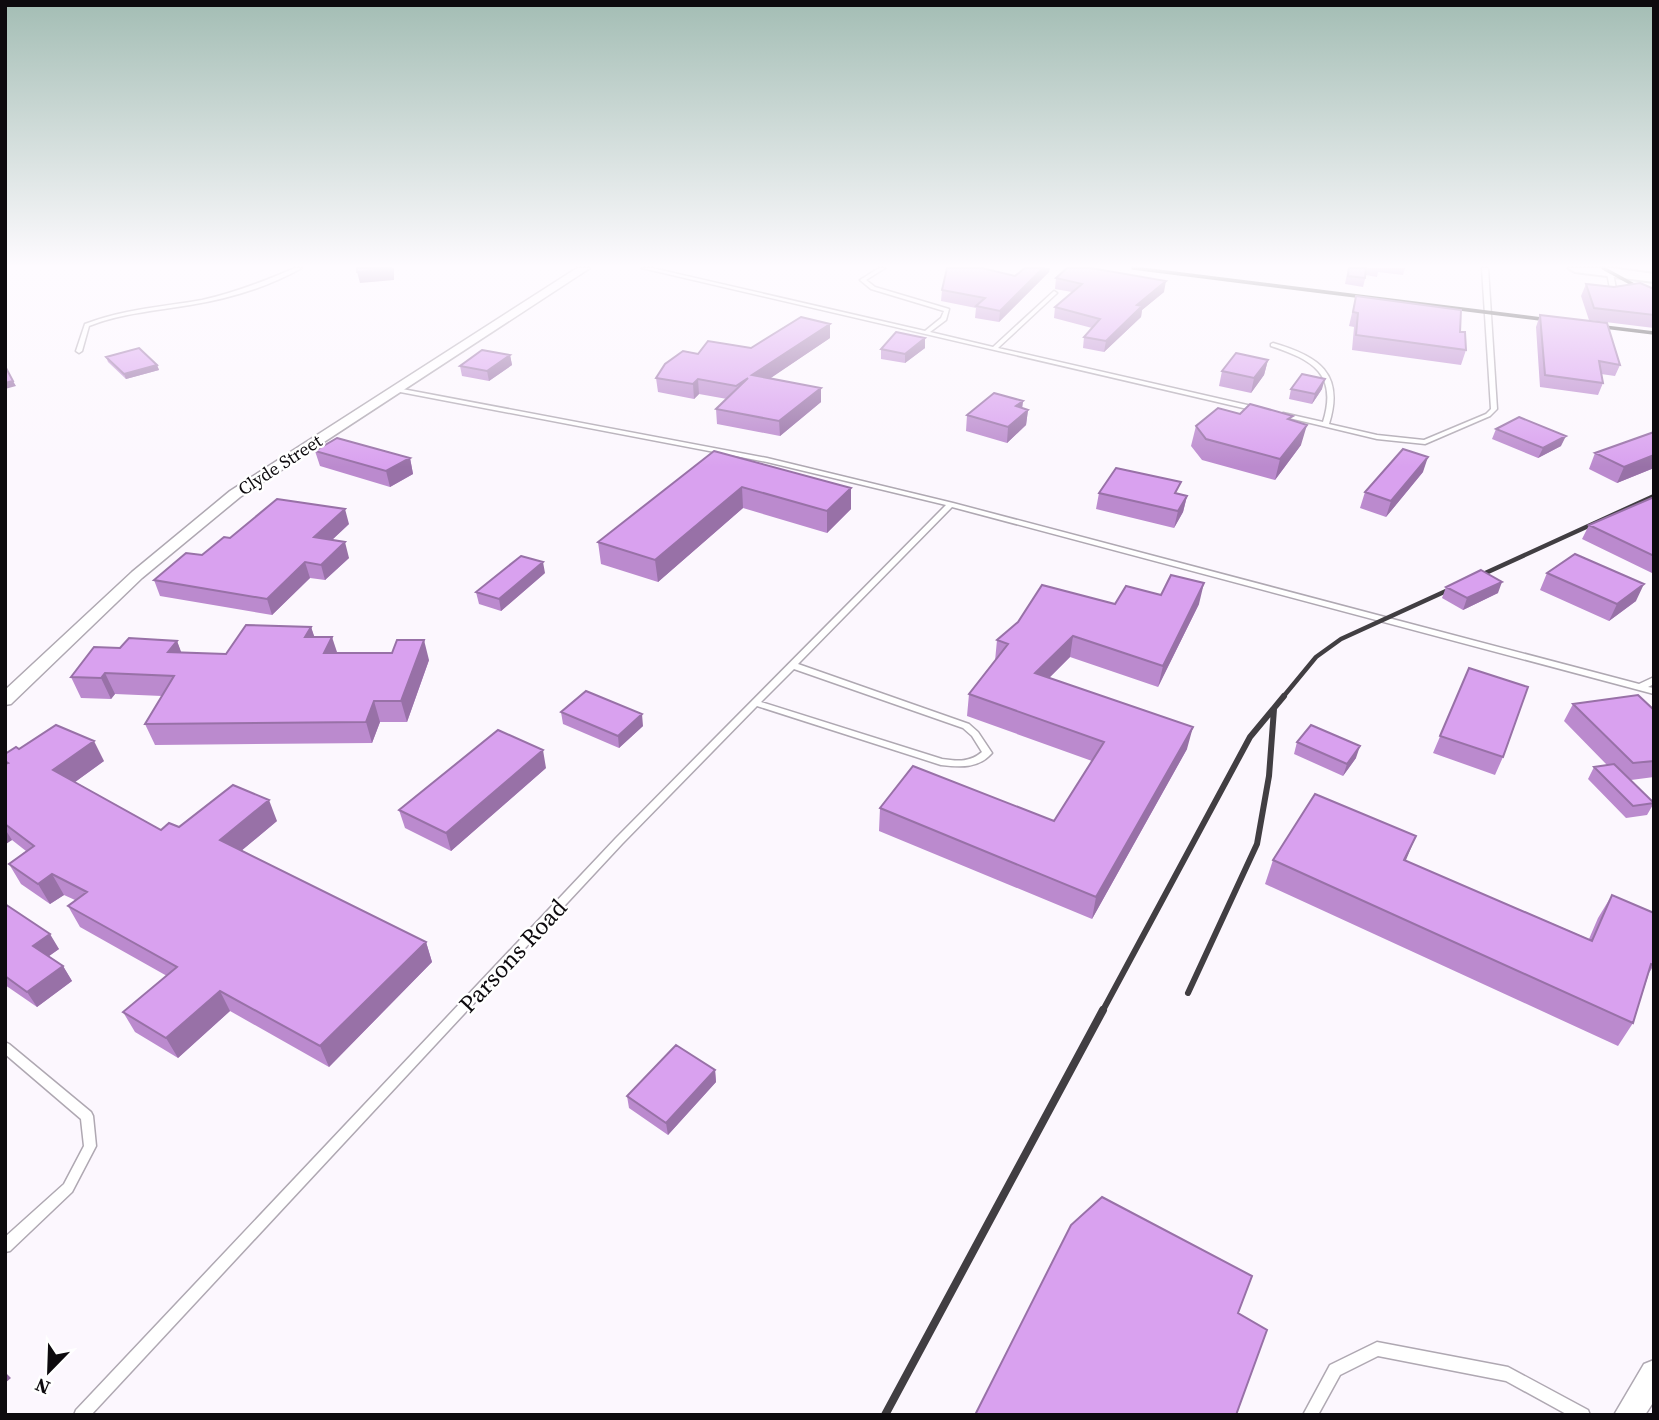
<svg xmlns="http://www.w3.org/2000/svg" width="1659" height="1420" viewBox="0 0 1659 1420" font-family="'Source Serif 4',serif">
	<rect width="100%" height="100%" fill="#fcf7fe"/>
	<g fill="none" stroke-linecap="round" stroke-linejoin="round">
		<defs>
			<path id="lane" d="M295,268H302C268,287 228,299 190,305C155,311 122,313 89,326L82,351L79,353L76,351L85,324C123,309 162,307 202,300C234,293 265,281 295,268Z
				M642,268H652L925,331L941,318L944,311L871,289L860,280L879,268H885L866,280L875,287L949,309L946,320L930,332L993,347L1054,291L1057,293L1056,294L998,348L1256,407L1259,409L1256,411Z
				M1482,268H1488L1497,409L1490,416L1425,444L1377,439L1281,416V414L1283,413L1323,422C1338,374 1313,360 1271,346V344L1273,343C1318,356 1345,373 1329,424L1377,435L1424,440L1486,414L1491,409Z
				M1610,271L1613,273L1617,294L1614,296L1611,294L1607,273Z
				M397,388L767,458L953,503L1639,684L1654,677V684L1648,687L1654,688V694L952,507L798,664L969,724L978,732L992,753C978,769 960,767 941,765L757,706L622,844L91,1415H74L76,1410L616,838L946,505L767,462L395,391L394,390ZM794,669L963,728L972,736L982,752C969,763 957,761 942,759L761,702Z
				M5,1042L9,1044L91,1112L93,1116L96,1146L72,1192L10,1251L5,1252V1237L64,1184L84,1146L81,1119L5,1054Z
				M1377,1342L1508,1367L1588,1410L1590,1415H1568L1506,1381L1378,1356L1340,1375L1318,1415H1303L1330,1365Z"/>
			<path id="street" d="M577,268H590L240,497L142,578L11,704L5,705V690L132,572L230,491Z
				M1654,1360V1401L1645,1415H1614L1644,1364Z"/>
			<path id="secondary" d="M1568,268H1612L1654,274V282L1575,272Z"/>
		</defs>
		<use href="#lane" stroke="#afa8b2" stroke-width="3"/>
		<use href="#street" stroke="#afa8b2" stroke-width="3"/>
		<use href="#secondary" stroke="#afa8b2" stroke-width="4"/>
		<use href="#lane" fill="#fff" fill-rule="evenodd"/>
		<use href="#street" fill="#fff" fill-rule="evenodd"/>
		<use href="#secondary" fill="#fff" fill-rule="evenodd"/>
		<path stroke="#413e42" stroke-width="3.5" d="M1133,268L1557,321
			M1603,268L1654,296
			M1588,325L1654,333"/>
		<path stroke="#413e42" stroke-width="4.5" d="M1283,697L1316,657L1341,639L1654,496"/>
		<path stroke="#413e42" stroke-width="6" d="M1188,993L1257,844L1269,776L1274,709
			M1102,1012L1250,737L1284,696"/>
		<path stroke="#413e42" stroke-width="8" d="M885,1415L1103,1010"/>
	</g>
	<path fill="#bb8ace" d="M1025,268H1050L1049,272L999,322L975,318L976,308L941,301L942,290L1015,276Z
		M1348,268H1405L1403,275L1378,272L1377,277L1366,275L1363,287L1345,284Z
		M1056,278L1164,292L1142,310L1141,317L1104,352L1083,348L1084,337L1092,328L1054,318L1055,307L1072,292L1055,289Z
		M1586,284L1614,287L1654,289V328L1589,320L1581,296Z
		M1356,296L1460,332L1466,350L1461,365L1352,350L1354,327L1349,326Z
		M1540,315L1620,365L1615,376L1601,374L1603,383L1598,395L1540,387L1536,327Z
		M830,338L770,378L821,402L780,436L717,424L716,409L727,399L699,394L694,399L658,392L656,378L698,354Z
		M925,348L905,363L881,359V349Z
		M510,355L512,365L489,381L462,376L460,366Z
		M106,357L157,365L159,370L126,379L108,362Z
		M1268,360L1264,375L1251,393L1219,386L1222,371Z
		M1291,389H1322L1312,404L1289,399Z
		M1023,401L1022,408L1028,410L1026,425L1007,443L966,431L967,415Z
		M1240,414L1291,420L1301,445L1275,480L1202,460L1191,446L1196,426Z
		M1496,429L1561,446L1538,458L1492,439Z
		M1654,432V468L1617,483L1589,469L1595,453Z
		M315,451L410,458L413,474L390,487L320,466Z
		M714,451L851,488V509L827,533L743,508L658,582L601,564L598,542Z
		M1423,472L1386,517L1360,508L1365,492Z
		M1099,493L1179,494L1187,496L1183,512L1174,528L1096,509Z
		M1654,497V574L1582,539L1589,525Z
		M349,524L332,540L349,558L325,580L310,578L272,615L160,596L154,580L202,555L230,538Z
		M545,573L501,611L479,604L476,592Z
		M1547,573L1636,601L1609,621L1540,590Z
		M1446,587L1498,593L1463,610L1442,598Z
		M1161,595L1199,604L1158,687L1070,657L1049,678L1187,749L1092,919L879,831L880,808L1054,821L1092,761L967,716L969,694L995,661L997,640L1115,604Z
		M311,627L314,637L337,653L429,660L407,722H380L372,743L155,745L145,724L162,696L115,694L111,699L81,698L71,677L120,648L177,641L181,653L226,654Z
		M1469,668L1503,757L1495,775L1433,753Z
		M1573,704L1654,710V777L1631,780L1654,803L1647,815L1626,818L1588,779L1594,767L1607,765L1564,721Z
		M561,712L643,726L619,748L563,724Z
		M1297,742L1356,758L1343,776L1294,754Z
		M19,749L104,761L75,782L161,830L179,827L277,821L241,851L426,942L432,962L329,1067L230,1011L178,1058L135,1032L123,1012L167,976L80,927L68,906L75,900L64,895L50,904L21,884L9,864L26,851L12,840L5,843V754Z
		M546,768L451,851L405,828L399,810Z
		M1273,860L1406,861L1589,939L1598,918L1612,895L1654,965L1649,973L1633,1023L1618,1046L1265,884Z
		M5,904L59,949L49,956L63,966L72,981L37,1007L5,985Z
		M715,1070L716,1082L668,1135L629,1108L627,1096Z"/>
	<path fill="#9871a7" d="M394,268V280L360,283L357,272Z
		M1043,268H1050L1049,272L999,322L1000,311Z
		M1166,281L1164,292L1142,310L1141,317L1104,352L1106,341L1137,305Z
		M830,324V338L753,390L752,375Z
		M925,338V348L905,363V354Z
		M510,355L512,365L489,381L487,371Z
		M1268,360L1264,375L1251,393L1254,378Z
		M157,365L159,370L126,379L124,374Z
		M698,379L699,394L694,399L693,384Z
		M1325,379L1322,389L1312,404L1315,394Z
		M13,381L16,386L5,389V383Z
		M821,388V402L780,436L779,421Z
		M1023,401L1021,416L1028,410L1026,425L1007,443L1008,427L1016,406Z
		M1307,425L1301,445L1275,480L1280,459Z
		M1566,436L1561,446L1538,458L1543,448Z
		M1654,455V468L1617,483L1624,467Z
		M1428,457L1423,472L1386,517L1391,501Z
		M410,458L413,474L390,487L386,471Z
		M742,487L743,508L658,582L655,560Z
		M851,488V509L827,533V511Z
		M1187,496L1183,512L1174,528L1178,511Z
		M345,509L349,524L319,552L314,537Z
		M345,542L349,558L325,580L321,565Z
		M305,562L310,578L272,615L267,599Z
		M543,562L545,573L501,611L499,599Z
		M1502,582L1498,593L1463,610L1467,598Z
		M1204,583L1199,604L1158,687L1163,666Z
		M1644,584L1636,601L1609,621L1617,604Z
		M311,627L318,647L305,637Z
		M1073,636L1070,657L1032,695L1035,673Z
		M332,637L339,658L324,653Z
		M424,640L429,660L407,722L401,701Z
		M177,641L185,662L168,652Z
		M105,673L115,694L111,699L101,678Z
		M374,701L380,722L372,743L366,722Z
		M642,714L643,726L619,748L618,736Z
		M1193,727L1187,749L1092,919L1096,897Z
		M94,741L104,761L64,790L53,770Z
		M1360,746L1356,758L1343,776L1347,764Z
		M543,750L546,768L451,851L446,833Z
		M269,800L277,821L229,861L220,840Z
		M5,829L12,840L6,844L5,843Z
		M1416,836L1406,860L1394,883L1404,860Z
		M52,874L64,895L50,904L38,884Z
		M50,934L59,949L42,961L33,946Z
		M426,942L432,962L329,1067L320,1046Z
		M63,966L72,981L37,1007L27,992Z
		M220,991L230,1011L178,1058L166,1038Z
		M715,1070L716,1082L668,1135L666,1123Z
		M5,1373H6L11,1378L5,1383Z"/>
	<path fill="#d9a1ef" stroke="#9871a7" stroke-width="2" d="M357,268H392L357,272Z
		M947,268H982L1015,276L1025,268H1043L1000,311L976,306L985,298L942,290Z
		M1067,268H1091L1166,281L1137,305L1142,306L1106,341L1084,337L1100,319L1055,307L1082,284L1056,278Z
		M1349,268H1366L1365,278L1348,276Z
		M1640,283L1654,289V315L1594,308L1586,284L1614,287Z
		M1356,296L1461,310L1460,332H1465L1466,350L1356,335L1358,313L1353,312Z
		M1540,315L1607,323L1620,365L1599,361L1603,383L1545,375Z
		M801,317L830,324L752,375L821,388L779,421L716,409L748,378L736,386L698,379L693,384L656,378L665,364L683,351L698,354L708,341L751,348Z
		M896,332L925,338L905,354L881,349Z
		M139,348L157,365L124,374L106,357Z
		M482,350L510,355L487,371L460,366Z
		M1236,353L1268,360L1254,378L1222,371Z
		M5,366L13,381L5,383Z
		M1302,374L1325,379L1315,394L1291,389Z
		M994,393L1023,401L1016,406L1028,410L1008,427L967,415Z
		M1250,404L1293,416L1288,419L1307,425L1280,459L1206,439L1196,426L1218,408L1240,414Z
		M1519,417L1566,436L1543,448L1496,429Z
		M1654,432V455L1624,467L1595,453Z
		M337,438L410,458L386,471L315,451Z
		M1403,449L1428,457L1391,501L1365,492Z
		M714,451L851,488L827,511L742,487L655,560L598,542Z
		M1116,468L1181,482L1175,493L1187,496L1178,511L1099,493Z
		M1654,497V556L1589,525Z
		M277,499L345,509L314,537L345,542L321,565L305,562L267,599L154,580L186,553L202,555L224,537L230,538Z
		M1575,554L1644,584L1617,604L1547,573Z
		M521,556L543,562L499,599L476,592Z
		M1481,570L1502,582L1467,598L1446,587Z
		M1171,575L1204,583L1163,666L1073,636L1035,673L1193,727L1096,897L880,808L913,766L1054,821L1104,742L969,694L1008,644L997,640L1018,622L1042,585L1115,604L1126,586L1161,595Z
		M246,625L311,627L305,637H332L324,653H392L397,640H424L401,701H374L366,722L145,724L174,676L105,673L101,678L71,677L94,647L120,648L129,638L177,641L168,652L226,654Z
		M1469,668L1528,687L1503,757L1440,736Z
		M586,691L642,714L618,736L561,712Z
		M1638,695L1654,710V761L1633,763L1573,704Z
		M56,725L94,741L53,770L161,830L169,823L179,827L233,785L269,800L220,840L426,942L320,1046L220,991L166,1038L123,1012L177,967L68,906L87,892L52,874L38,884L9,864L34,846L5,824V764L8,763L5,761V754L16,747L19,749Z
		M1311,725L1360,746L1347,764L1297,742Z
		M498,730L543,750L446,833L399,810Z
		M1614,764L1654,803L1633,806L1594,767Z
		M1315,794L1416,836L1404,860L1592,941L1612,895L1654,913V965L1651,964L1633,1023L1273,860Z
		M5,904L50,934L33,946L63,966L27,992L5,976Z
		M676,1045L715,1070L666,1123L627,1096Z
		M1102,1197L1252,1276L1238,1313L1267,1330L1236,1415H975L1071,1225Z"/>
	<linearGradient id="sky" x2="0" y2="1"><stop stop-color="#a3bdb4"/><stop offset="0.57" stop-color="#fefbff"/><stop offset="1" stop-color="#fefbff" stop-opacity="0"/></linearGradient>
	<rect width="1659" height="467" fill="url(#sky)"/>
	<g text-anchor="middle" stroke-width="5" stroke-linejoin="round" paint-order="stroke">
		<g font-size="18" fill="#0d0a0e" stroke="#fff">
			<text transform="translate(280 465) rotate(-33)" y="6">Clyde Street</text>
		</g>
		<g font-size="24" fill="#0d0a0e" stroke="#fff">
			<text transform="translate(513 956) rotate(-47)" y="8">Parsons Road</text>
		</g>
	</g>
	<rect width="1659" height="1420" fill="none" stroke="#0d0a0e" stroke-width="14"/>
	<g transform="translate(49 1371) rotate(203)" stroke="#ffffff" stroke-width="5" paint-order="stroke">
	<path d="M0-5L12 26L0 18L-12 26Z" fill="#0d0a0e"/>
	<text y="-10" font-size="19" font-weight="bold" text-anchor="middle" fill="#0d0a0e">N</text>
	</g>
</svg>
